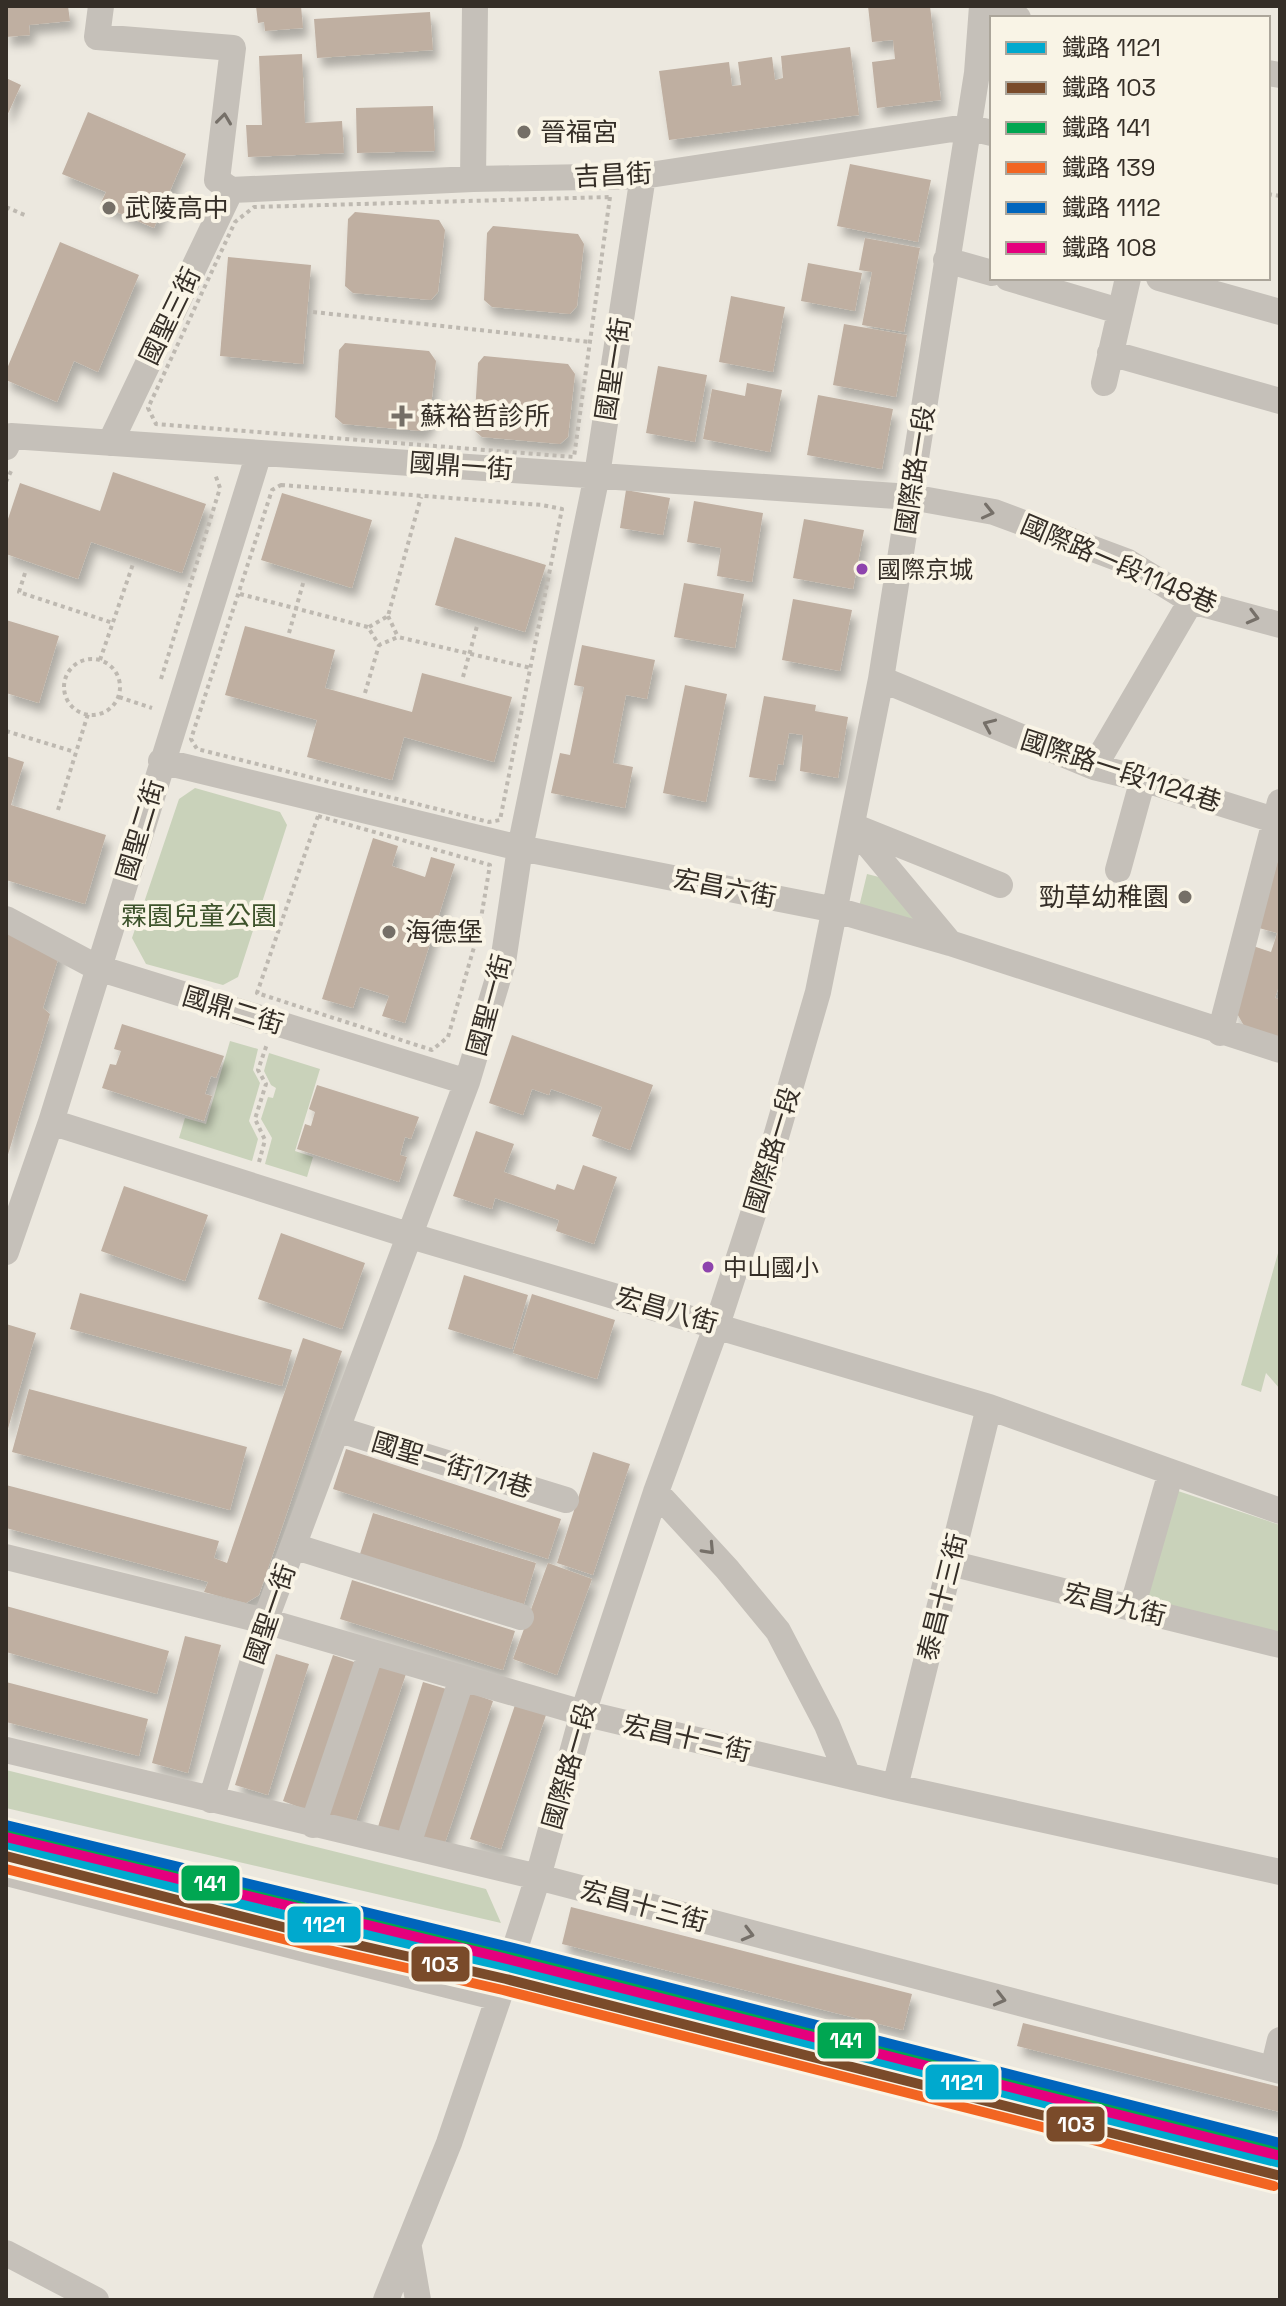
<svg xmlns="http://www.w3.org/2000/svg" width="1286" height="2306" viewBox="0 0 1286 2306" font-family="'Space Grotesk','Noto Sans TC',sans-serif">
	<defs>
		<filter id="shadow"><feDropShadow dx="5" dy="9" stdDeviation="4" flood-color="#0004"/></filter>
	</defs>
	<rect width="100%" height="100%" fill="#ece8df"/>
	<path fill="#c9d2ba" d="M195,788L280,812L287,825L238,977L223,985L146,964L132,938L179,799Z
		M867,874L891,880L929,931L859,907Z
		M230,1041L258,1049L253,1070L260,1083L249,1121L258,1139L252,1161L179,1138L185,1118L206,1124Z
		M269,1053L320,1069L295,1151L313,1157L307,1177L265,1164L272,1138L261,1119L268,1097L273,1098L276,1088L271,1085L264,1071Z
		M1280,1246V1389L1266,1373L1261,1392L1241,1385Z
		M1169,1488L1280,1525V1636L1137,1599Z
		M6,1770L486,1889L501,1923L6,1808Z"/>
	<path fill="#bfafa1" filter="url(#shadow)" d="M6,6H68L70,21L29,25L30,35L6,37Z
		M256,6H301L303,28L265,31L264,22L258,23Z
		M868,6H930L941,100L877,108L872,62L895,59L893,40L872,42Z
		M430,12L433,50L317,58L314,19Z
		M850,47L859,115L669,140L659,71L729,62L732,86L741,85L738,62L772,57L775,80L783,78L781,56Z
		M302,54L305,123L342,121L344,153L248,157L246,125H262L259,56Z
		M6,78L21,85L6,118Z
		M433,106L435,151L357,153L356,108Z
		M88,112L186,154L154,228L100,205L106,192L62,174Z
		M850,164L931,180L918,242L837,226Z
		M355,212L439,220L445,230L438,292L431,300L353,293L345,286L348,219Z
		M493,226L578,234L584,244L577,306L570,314L492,307L484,300L487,233Z
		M865,238L920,248L904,332L862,325L872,272L859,270Z
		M60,242L139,275L98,372L74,361L57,402L6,380V371Z
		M228,257L311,265L303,364L220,356Z
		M808,263L862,273L855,311L801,301Z
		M731,296L785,307L773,372L719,362Z
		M844,324L907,335L896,397L833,385Z
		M345,343L429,351L436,361L429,424L421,431L343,424L335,417L339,350Z
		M484,356L568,364L575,374L568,437L560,444L482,437L474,430L478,363Z
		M658,366L707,375L695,442L646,433Z
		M747,383L782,390L770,452L703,439L712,389L745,396Z
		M818,395L893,409L882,469L807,455Z
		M113,472L206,504L182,573L91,542L78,579L6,554V525L20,483L100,511Z
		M626,490L670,498L663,535L620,528Z
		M282,493L372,520L352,588L261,560Z
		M694,501L763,513L752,582L717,576L721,548L687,542Z
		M804,519L864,530L853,589L793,578Z
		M455,537L546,565L525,632L435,605Z
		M684,583L744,594L735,648L674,637Z
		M793,599L852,610L840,671L782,660Z
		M6,620L59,636L39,703L6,693Z
		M245,626L335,650L325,688L412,712L422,673L512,697L494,762L404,737L392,780L307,757L317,720L225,695Z
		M582,645L655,660L647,699L626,695L613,763L633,767L625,808L551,793L560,753L570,755L584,687L574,685Z
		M685,685L727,694L706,802L663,793Z
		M764,696L816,705L815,711L848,717L838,778L800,771L803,735L789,733L783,765L778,764L775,781L749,777Z
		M6,756L24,762L11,805L106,835L85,904L6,880Z
		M373,838L398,846L392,866L425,877L431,857L455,864L405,1023L382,1016L389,996L360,987L353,1008L322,999Z
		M1279,856L1280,983L1275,998L1280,999V1040L1247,1031L1235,1010L1253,946L1271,952L1274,943L1277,933L1259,928Z
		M6,922L61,950L43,1008L50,1014L7,1158Z
		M122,1024L224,1056L216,1078L211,1076L205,1094L212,1096L204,1121L102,1088L110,1064L116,1065L121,1051L114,1049Z
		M512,1035L653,1085L630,1150L592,1136L602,1107L551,1089L549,1095L532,1089L523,1115L489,1103Z
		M317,1085L419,1117L411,1139L405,1137L400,1155L407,1157L399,1182L297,1149L305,1124L311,1126L315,1112L309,1109Z
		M476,1131L514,1144L504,1172L555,1190L557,1184L574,1190L583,1165L617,1177L594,1244L556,1231L559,1220L495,1198L492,1209L453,1196Z
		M124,1186L208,1215L185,1281L101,1251Z
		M281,1233L365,1263L342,1329L258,1299Z
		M464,1275L528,1295L512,1349L448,1329Z
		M80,1293L292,1350L282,1386L70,1329Z
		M532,1294L615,1320L597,1379L513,1353Z
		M6,1324L36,1333L7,1432H6Z
		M303,1338L342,1351L259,1595L246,1603L204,1592L208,1582L6,1528V1485L219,1541L214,1558L227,1563Z
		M29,1389L247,1447L230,1510L12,1452Z
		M346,1449L561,1519L548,1559L333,1489Z
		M593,1452L630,1464L593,1575L557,1563Z
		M373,1513L536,1563L524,1604L360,1554Z
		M548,1563L592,1579L557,1675L513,1659Z
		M352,1580L515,1631L503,1670L340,1619Z
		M6,1606L169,1651L157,1694L6,1652Z
		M185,1636L221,1645L188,1773L152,1763Z
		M276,1654L309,1664L268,1795L235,1785Z
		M333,1655L363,1665L313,1812L283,1801Z
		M371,1662L406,1674L355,1824L321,1812Z
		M6,1682L148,1719L139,1756L6,1722Z
		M423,1682L453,1691L407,1839L377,1830Z
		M463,1690L493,1701L444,1846L414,1836Z
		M515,1705L546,1715L501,1849L470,1839Z
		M571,1907L912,1994L903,2030L562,1944Z
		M1023,2023L1280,2087V2112L1017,2046Z"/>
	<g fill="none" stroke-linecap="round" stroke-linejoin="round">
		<path stroke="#beb9b1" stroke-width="4" stroke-dasharray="4 4" stroke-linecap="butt" d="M1268,194L1280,196
			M610,197L574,457L156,424L148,408L235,222L254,207Z
			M6,207L27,216
			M313,312L590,342
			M6,482L12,469
			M281,485L542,505L562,509L500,820L489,822L197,749L191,739L272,490Z
			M25,573L19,592L113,623
			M240,594L368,627L379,645L398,637L531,668
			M388,616L398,637
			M369,627L388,616L421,497
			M289,633L304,580
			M64 687a28 28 0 1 1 56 0a28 28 0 1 1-56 0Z
			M100,660L133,564
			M463,677L477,626
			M161,679L220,488L215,474
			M365,693L379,645
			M119,697L152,708
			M6,731L75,752
			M58,810L88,714
			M318,816L490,865L479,930L448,1037L432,1050L257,993Z
			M259,1162L265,1140L255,1119L266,1084L258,1070L267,1044"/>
		<path stroke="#c5c0b9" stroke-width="26" d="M101,6L97,37L233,48L217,180L231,190
			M982,10L1018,18
			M1268,73L1280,75
			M473,179L475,6
			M231,190L473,179L643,176L966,127L992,133
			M946,260L992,273
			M1008,278L1119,311
			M1159,278L1280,312
			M1110,353L1280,401
			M1104,383L1128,278
			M110,443L231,190
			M6,447L11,436L911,497L994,512L1128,562L1191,601L1280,625
			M881,679L1094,767L1143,779L1280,822
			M161,761L520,848L836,910L950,943L1280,1050
			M1094,767L1191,601
			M853,826L1000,885
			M855,829L950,943
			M1118,870L1143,779
			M6,919L98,968L467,1082
			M1220,1033L1280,802
			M51,1122L411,1236L989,1407L1280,1511
			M6,1252L51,1122L259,453
			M337,1429L566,1500
			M656,1492L727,1569L778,1631L827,1725L848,1776
			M293,1546L521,1617
			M6,1557L265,1621L583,1713L895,1787L1280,1872
			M950,1563L1280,1645
			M1132,1608L1171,1472
			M6,1750L538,1877L1280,2071
			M895,1787L989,1407
			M211,1800L265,1621L467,1082L503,962L520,848L597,475L643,176
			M313,1825L371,1652
			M412,1832L462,1678
			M6,1873L498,1998
			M1273,2069L1280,2040
			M409,2248L418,2300
			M6,2253L96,2300
			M386,2300L449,2143L509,1967L538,1877L583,1713L656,1492L717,1325L758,1199L818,992L881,679L977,73L982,6"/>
		<defs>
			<path id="rail-1" d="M6,1844L313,1922L509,1967L1280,2163"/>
			<path id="rail-2" d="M6,1856L310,1934L506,1979L1277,2175"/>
			<path id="rail-3" d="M9,1832L316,1910L512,1955L1280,2151"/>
			<path id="rail-4" d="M6,1869L307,1945L503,1990L1274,2186"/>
			<path id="rail-5" d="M6,1825L514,1948L1280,2143"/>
			<path id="rail-6" d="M6,1837L511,1960L1277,2155"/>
		</defs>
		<use href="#rail-1" stroke="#f9f4e6" stroke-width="16"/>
		<use href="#rail-2" stroke="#f9f4e6" stroke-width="16"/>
		<use href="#rail-3" stroke="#f9f4e6" stroke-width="16"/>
		<use href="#rail-4" stroke="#f9f4e6" stroke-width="16"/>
		<use href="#rail-5" stroke="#f9f4e6" stroke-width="16"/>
		<use href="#rail-6" stroke="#f9f4e6" stroke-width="16"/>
		<use href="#rail-1" stroke="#00a9ce" stroke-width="10"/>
		<use href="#rail-2" stroke="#7a4b2a" stroke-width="10"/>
		<use href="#rail-3" stroke="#00a651" stroke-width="10"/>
		<use href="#rail-4" stroke="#f26522" stroke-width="10"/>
		<use href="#rail-5" stroke="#0065bd" stroke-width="10"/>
		<use href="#rail-6" stroke="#e5007d" stroke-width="10"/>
	</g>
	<defs><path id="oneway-chevron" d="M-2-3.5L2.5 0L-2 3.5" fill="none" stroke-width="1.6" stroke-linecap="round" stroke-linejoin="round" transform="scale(2)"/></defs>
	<g stroke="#767069">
		<use href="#oneway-chevron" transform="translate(224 119) rotate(-83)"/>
		<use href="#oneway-chevron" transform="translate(988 512) rotate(13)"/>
		<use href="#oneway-chevron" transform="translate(1253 617) rotate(15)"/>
		<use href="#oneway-chevron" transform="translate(989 725) rotate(-156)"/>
		<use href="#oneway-chevron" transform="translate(709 1549) rotate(47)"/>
		<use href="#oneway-chevron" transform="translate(748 1934) rotate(15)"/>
		<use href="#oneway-chevron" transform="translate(1000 1999) rotate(14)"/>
	</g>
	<g fill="#756f67" stroke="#f9f4e6" stroke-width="3">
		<circle cx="524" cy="132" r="8"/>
		<circle cx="109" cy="208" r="8"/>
		<path d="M398 404h8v8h8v8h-8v8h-8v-8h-8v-8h8z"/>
		<circle cx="1185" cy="897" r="8"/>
		<circle cx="389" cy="932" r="8"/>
	</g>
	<g fill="#8e44ad" stroke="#f9f4e6" stroke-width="3">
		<circle cx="862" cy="569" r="7"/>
		<circle cx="708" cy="1267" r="7"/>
	</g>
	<g text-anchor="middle" stroke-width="8" stroke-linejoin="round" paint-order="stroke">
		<g font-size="24" fill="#352e27" stroke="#f9f4e6" text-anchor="start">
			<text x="877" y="578">國際京城</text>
			<text x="723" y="1276">中山國小</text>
		</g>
		<g font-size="26" fill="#352e27" stroke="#f9f4e6" text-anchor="start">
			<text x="540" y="141">晉福宮</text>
			<text x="125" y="217">武陵高中</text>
			<text x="420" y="425">蘇裕哲診所</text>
			<text x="1169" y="906" text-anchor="end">勁草幼稚園</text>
			<text x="405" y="941">海德堡</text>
		</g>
		<g font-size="26" fill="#352e27" stroke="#f9f4e6">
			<text transform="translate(613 175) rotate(-3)" y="9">吉昌街</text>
			<text transform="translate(170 316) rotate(-64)" y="9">國聖三街</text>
			<text transform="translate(613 369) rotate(-81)" y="9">國聖一街</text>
			<text transform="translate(461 466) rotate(4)" y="9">國鼎一街</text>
			<text transform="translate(915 470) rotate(-81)" y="9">國際路一段</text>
			<text transform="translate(1119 564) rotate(23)" y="9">國際路一段1148巷</text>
			<text transform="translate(1121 771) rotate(18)" y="9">國際路一段1124巷</text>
			<text transform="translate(140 830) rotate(-73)" y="9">國聖二街</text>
			<text transform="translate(725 888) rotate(11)" y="9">宏昌六街</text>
			<text transform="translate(489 1005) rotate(-75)" y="9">國聖一街</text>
			<text transform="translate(233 1010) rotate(17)" y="9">國鼎二街</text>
			<text transform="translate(772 1150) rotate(-73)" y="9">國際路一段</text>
			<text transform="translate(667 1310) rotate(16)" y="9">宏昌八街</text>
			<text transform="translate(452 1465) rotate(17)" y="9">國聖一街171巷</text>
			<text transform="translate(942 1597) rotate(-76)" y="9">泰昌十三街</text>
			<text transform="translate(1115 1604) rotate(14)" y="9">宏昌九街</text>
			<text transform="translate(270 1614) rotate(-71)" y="9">國聖一街</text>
			<text transform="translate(687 1738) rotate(13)" y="9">宏昌十二街</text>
			<text transform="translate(569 1766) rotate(-74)" y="9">國際路一段</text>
			<text transform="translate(644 1906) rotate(15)" y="9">宏昌十三街</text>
		</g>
		<g font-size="26" fill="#3d532b" stroke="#f9f4e6">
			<text x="199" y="925">霖園兒童公園</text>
		</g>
	</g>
	<g stroke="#f9f4e6" stroke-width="3">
		<rect x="180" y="1864" width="61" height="38" rx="8" fill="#00a651"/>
		<rect x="286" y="1905" width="76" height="39" rx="8" fill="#00a9ce"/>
		<rect x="410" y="1945" width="61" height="38" rx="8" fill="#7a4b2a"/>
		<rect x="816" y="2021" width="61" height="39" rx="8" fill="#00a651"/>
		<rect x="924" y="2063" width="76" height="38" rx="8" fill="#00a9ce"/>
		<rect x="1045" y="2105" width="61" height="38" rx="8" fill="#7a4b2a"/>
	</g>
	<g font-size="22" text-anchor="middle" font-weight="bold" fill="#fff">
		<text x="210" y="1891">141</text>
		<text x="324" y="1932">1121</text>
		<text x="440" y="1972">103</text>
		<text x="846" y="2048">141</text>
		<text x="962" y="2090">1121</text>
		<text x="1076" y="2132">103</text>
	</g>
	<rect width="1286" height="2306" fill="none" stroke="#352e27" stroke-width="16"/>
	<rect x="990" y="16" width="280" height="264" fill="#f9f4e6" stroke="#aba59a" stroke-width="2"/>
	<rect x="1006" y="42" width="40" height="12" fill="#00a9ce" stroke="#aba59a" stroke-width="2"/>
	<text x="1062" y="56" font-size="24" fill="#352e27">鐵路 1121</text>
	<rect x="1006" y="82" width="40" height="12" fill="#7a4b2a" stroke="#aba59a" stroke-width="2"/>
	<text x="1062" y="96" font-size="24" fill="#352e27">鐵路 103</text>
	<rect x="1006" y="122" width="40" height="12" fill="#00a651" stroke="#aba59a" stroke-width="2"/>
	<text x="1062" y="136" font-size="24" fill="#352e27">鐵路 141</text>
	<rect x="1006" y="162" width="40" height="12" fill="#f26522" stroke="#aba59a" stroke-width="2"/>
	<text x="1062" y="176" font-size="24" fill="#352e27">鐵路 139</text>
	<rect x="1006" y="202" width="40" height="12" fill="#0065bd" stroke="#aba59a" stroke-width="2"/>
	<text x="1062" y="216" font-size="24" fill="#352e27">鐵路 1112</text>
	<rect x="1006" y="242" width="40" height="12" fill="#e5007d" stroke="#aba59a" stroke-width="2"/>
	<text x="1062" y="256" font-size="24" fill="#352e27">鐵路 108</text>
</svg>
